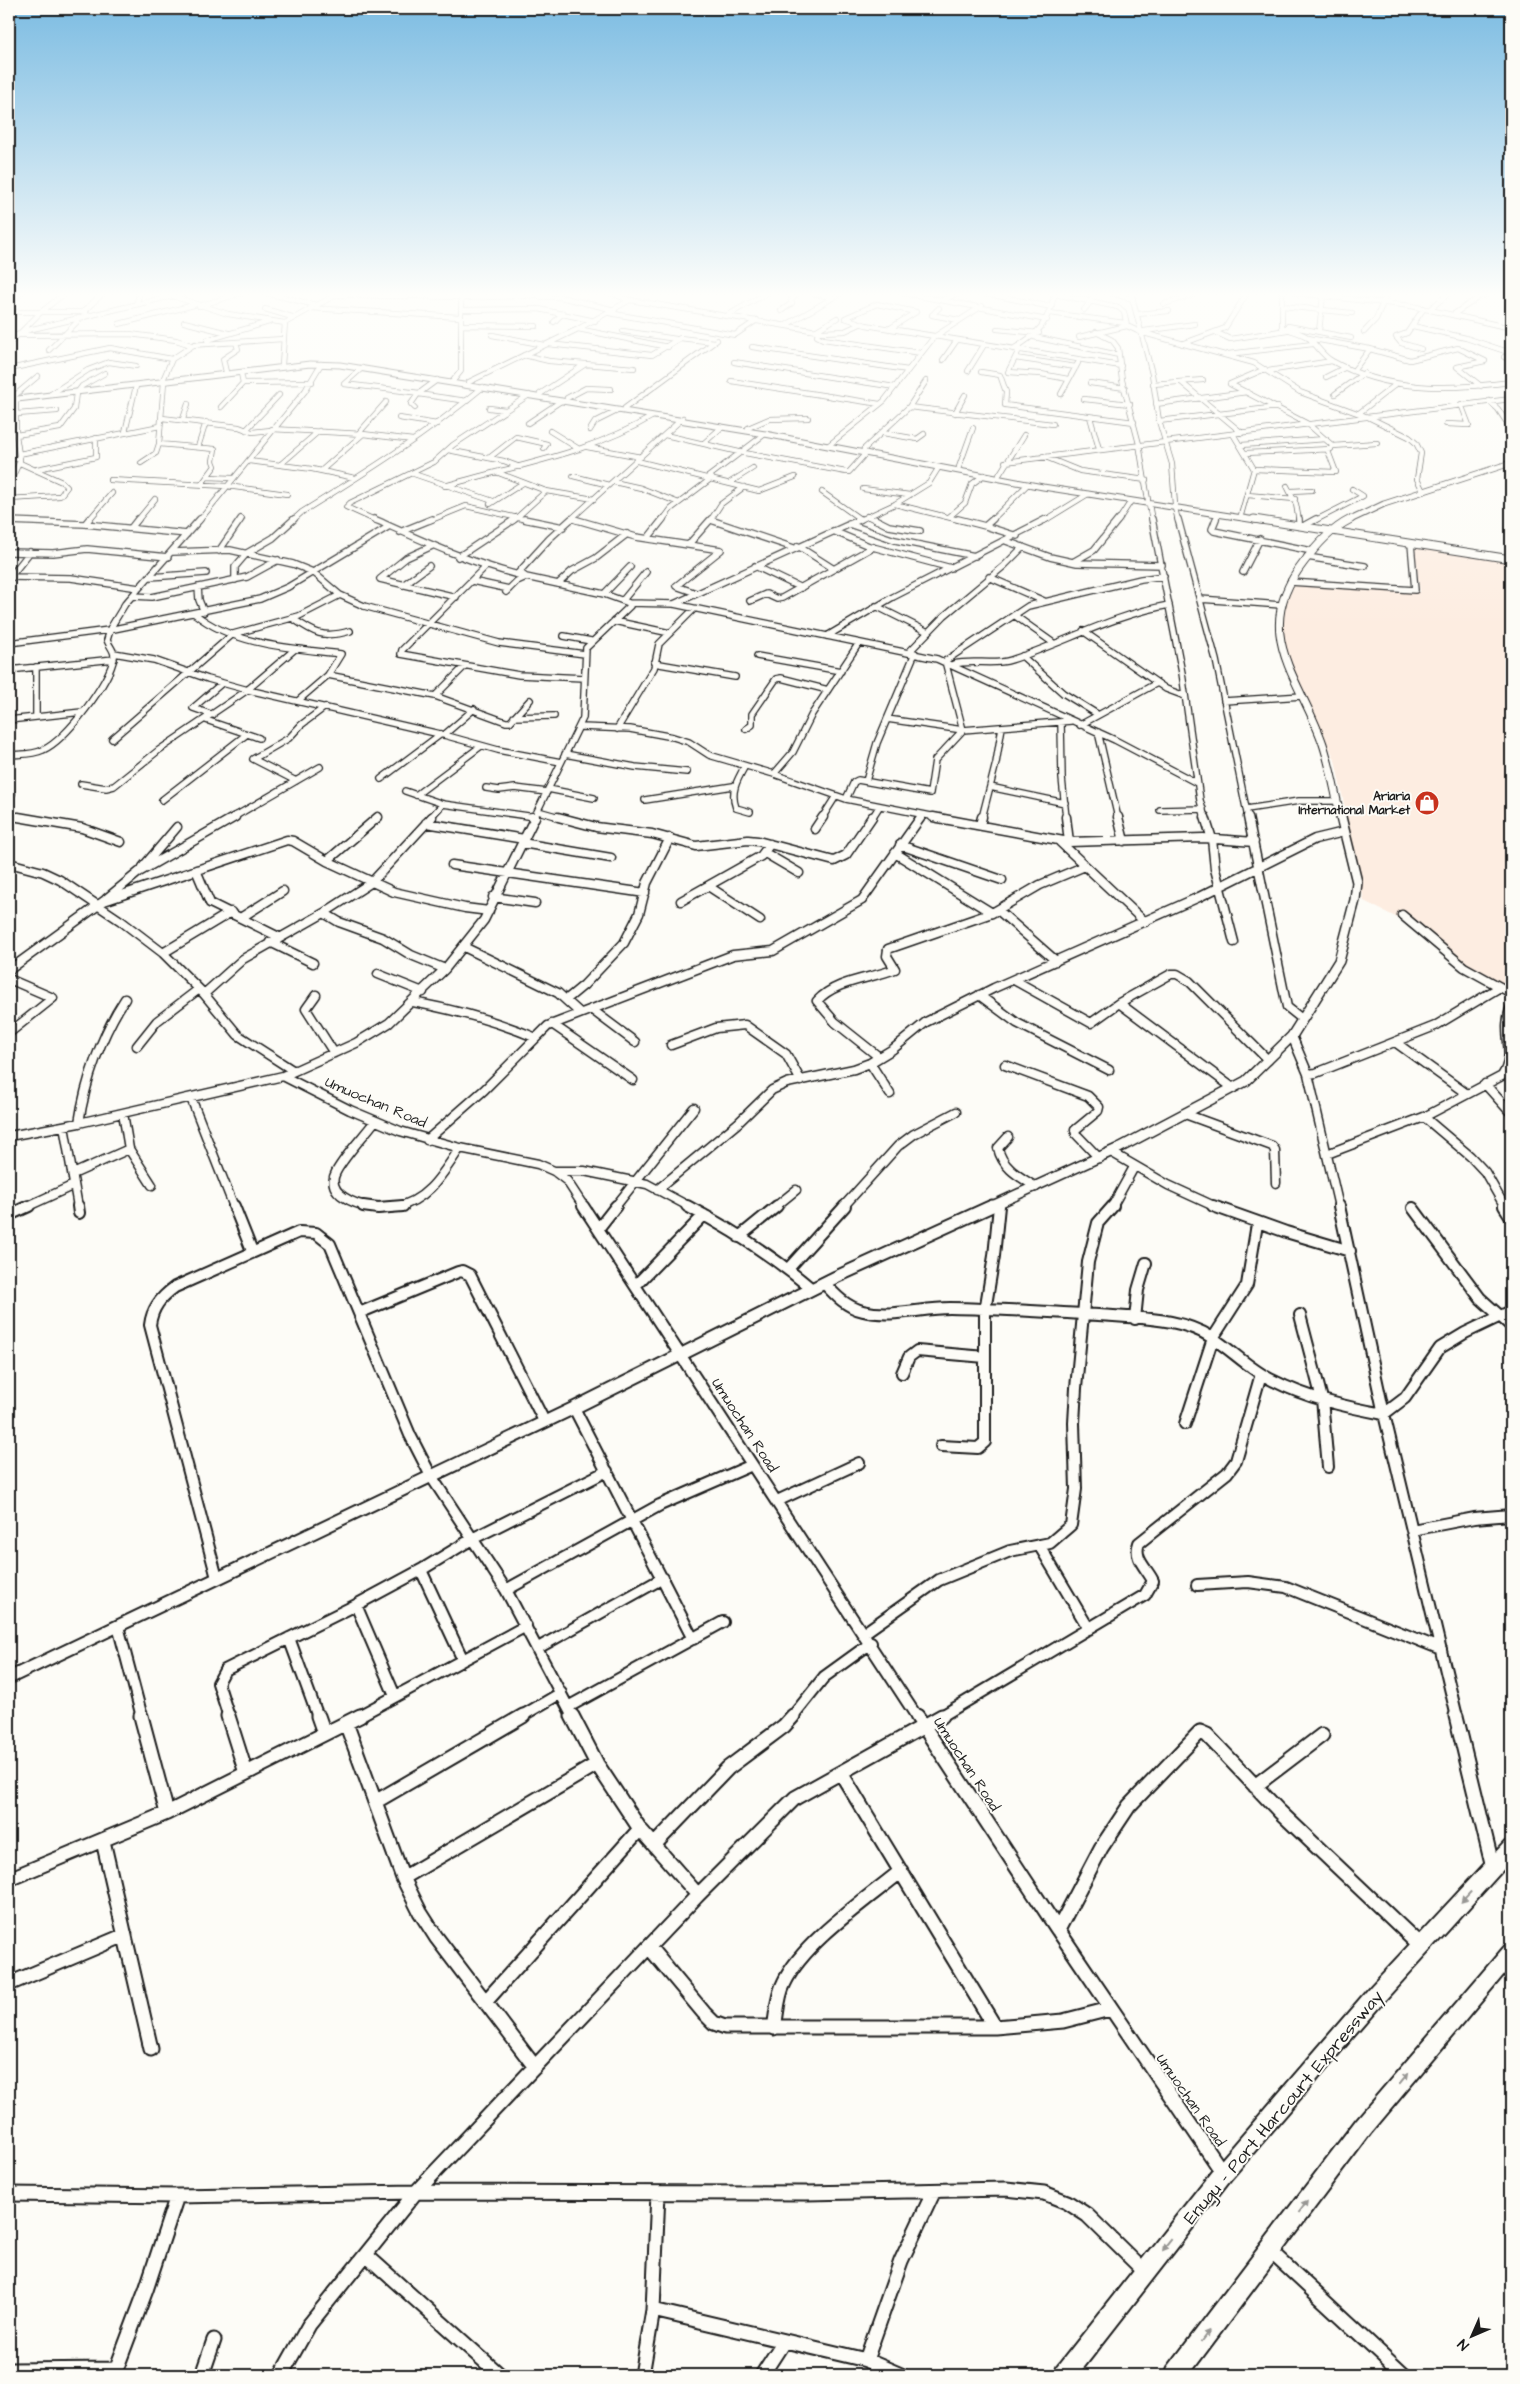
<svg xmlns="http://www.w3.org/2000/svg" width="1520" height="2384" viewBox="0 0 1520 2384" font-family="'Architects Daughter',sans-serif">
	<rect width="100%" height="100%" fill="#fdfcf7"/>
	<filter id="ink" filterUnits="userSpaceOnUse"><feTurbulence type="fractalNoise" baseFrequency=".02" numOctaves="2"/><feDisplacementMap in="SourceGraphic" scale="10" xChannelSelector="R" yChannelSelector="G"/><feConvolveMatrix kernelMatrix="1 2 1 2 8 2 1 2 1" color-interpolation-filters="sRGB"/></filter>
	<g filter="url(#ink)">
		<path fill="#fdede1" d="M1414,544L1511,557V993L1482,980L1415,927L1364,901L1335,760L1305,692L1282,647L1280,615L1292,583L1420,592Z"/>
		<g fill="none" stroke-linecap="round" stroke-linejoin="round">
			<defs>
				<path id="minor-far4" d="M266,293L316,305
					M610,293L630,300L823,332L845,331L860,324
					M903,293L1047,320
					M983,293L1052,307
					M1111,293L1133,299
					M1131,293L1152,374L1159,421L1172,464L1175,505
					M1282,293V327C1290,331 1300,332 1307,337C1316,343 1321,355 1332,361C1387,392 1450,390 1511,382
					M1296,293L1412,306L1511,328
					M814,294L833,297
					M1055,294L1118,307L1124,312L1127,326L1140,332L1254,363L1300,392L1368,417L1409,437L1416,443L1421,453L1417,479L1423,491
					M337,295L461,297
					M173,296L228,314L285,323
					M541,297H560L615,310
					M461,298L542,295
					M944,299L960,293
					M9,304L20,293
					M136,304L140,293
					M1164,304L1198,293
					M199,306L241,293
					M1283,306L1352,313
					M310,308L460,317
					M939,308L932,315L959,320
					M265,309L292,317
					M1430,309L1449,293
					M461,310L539,309L595,321
					M1084,310L1091,301
					M781,311L792,303L791,300L798,293
					M9,312H86
					M83,312L103,293
					M609,313L735,335L757,320
					M1050,313L1125,323
					M1138,314L1169,311
					M1454,314L1479,297L1491,293
					M728,315L767,293
					M845,318L866,325L1121,366
					M845,318L877,304L916,312
					M184,322L228,333
					M554,322L563,313
					M119,324L194,305
					M461,325L536,326
					M786,325L841,293
					M1288,326L1351,338
					M1413,326L1466,338L1511,353
					M578,329L668,347
					M889,329L916,312
					M997,329L1039,333
					M24,331L185,293
					M623,331L676,339
					M815,331L837,318
					M1144,331L1195,324
					M1319,331L1323,296
					M818,332L817,336L823,339L921,353
					M1096,332L1112,340L1118,348L1122,380L1139,444L1148,500
					M1215,332L1230,339L1287,330
					M1364,332L1376,319L1387,293
					M9,335L130,334L176,340L191,345L283,339
					M492,335L545,345
					M1034,337L1119,355
					M1079,337L1127,326
					M1308,338L1370,349L1410,360L1458,348L1485,361
					M207,340L269,322
					M9,344L41,312L65,293
					M548,344L652,355L680,338L714,342
					M1182,344L1225,328L1247,293
					M752,347L908,370
					M1013,349C1040,333 1047,324 1055,293
					M1421,349L1401,343L1396,337L1407,333L1424,308
					M49,350L82,317
					M1019,350L1008,372L1041,374L1068,379
					M1228,354L1313,344
					M524,355L549,361L634,368
					M1504,357L1511,360
					M1015,358L1076,367
					M943,360L957,340
					M734,362L895,387
					M282,365L285,323L339,293
					M362,368L344,384L420,393
					M9,369L110,348L172,359
					M1354,370L1370,349
					M968,371L984,345
					M1268,371L1332,361
					M226,372L223,359L238,349L236,342
					M981,372L1000,375L1006,392L1005,405L1134,422
					M1326,377L1346,367
					M163,380L172,359L195,344
					M731,381L880,404
					M452,382L461,371V293
					M469,382L578,329L630,300
					M1181,382L1242,433
					M243,383L312,382
					M1090,383L1125,388
					M1153,384L1203,380
					M1481,386L1457,367L1485,361
					M79,390L82,386L105,373
					M51,394L88,370L109,362L136,366
					M418,394L467,401
					M540,394L584,365
					M1061,394L1078,363
					M1335,394L1364,373
					M13,397L38,376
					M567,398L586,388L611,389
					M1084,399L1130,404
					M1489,401L1498,409L1511,429
					M1156,404L1247,392
					M221,407L243,383L241,373
					M909,407L1053,424
					M415,408L411,404L418,394L437,380
					M489,408L506,410
					M625,408L717,340
					M955,413L965,395
					M1359,413L1395,385
					M17,414L57,411
					M1090,417L1099,449
					M162,418L239,427L252,432L271,430
					M399,418L437,424
					M183,419L188,404
					M1159,421L1278,407
					M528,423L561,401
					M1446,424L1469,425L1461,404
					M748,428L769,419L808,418
					M272,429L363,434L413,440
					M246,430L279,395
					M590,430L595,422L619,410
					M550,431L579,449
					M125,432L136,386
					M883,433L917,439L924,434
					M358,434L386,402
					M1233,434L1254,469L1241,515
					M16,435L60,428L74,409L76,393
					M665,435L739,452L846,472H849L866,453
					M704,443L722,427
					M159,444L215,449L213,461L215,466L201,485
					M829,445L884,401L934,337L982,306
					M1241,445L1326,439
					M1333,446L1377,443
					M198,447L206,422
					M587,447L641,457
					M864,449L909,407L926,381
					M448,450L504,461L520,467
					M1246,453L1331,449
					M19,454L160,426
					M1043,456L1080,471L1146,480
					M489,458L516,437L547,444L544,448
					M9,460L20,458
					M249,461L312,469L355,478
					M637,461L759,491L795,477
					M1005,462L1511,399
					M141,463L156,453L159,444L164,382
					M281,464L319,431
					M959,467L973,428
					M37,469L96,457V438
					M1254,469L1336,472L1328,451L1333,446L1308,424L1230,384L1265,369
					M322,470L363,434
					M496,472L546,491L594,499
					M411,473L493,501
					M999,475L1024,435
					M573,476L609,485
					M208,477L233,478
					M708,477L765,434
					M110,480L227,486L287,494
					M614,482L641,488L679,503
					M729,483L753,468
					M9,484L20,461L16,435V399
					M445,486C516,465 589,454 653,416
					M1287,486L1296,504L1299,521
					M863,489L910,495
					M1291,491L1312,490
					M822,492L860,519
					M1247,495L1295,499
					M9,499L60,496L67,487L62,482L20,463
					M490,504L523,483
					M895,504L963,521
					M1149,504L1152,521
					M1175,508L1178,521
					M867,516L877,521
					M949,517L965,503L972,484L984,475
					M572,519L578,521
					M711,520L713,521
					M88,521L112,493
					M137,521L155,499
					M199,521L305,391L321,364
					M240,521L241,519
					M292,521L302,512C365,473 426,435 483,387
					M377,521L346,507L350,503L434,462L453,445L529,395
					M429,521L466,506L531,521
					M513,521L546,491
					M569,521L683,418
					M662,521L671,509L712,478
					M710,521L721,504L744,487
					M858,521L895,504L929,483L939,467
					M991,521L1028,484
					M1044,521L1088,494
					M1118,521L1131,501
					M1215,521L1218,514
					M1314,521L1363,496L1352,489"/>
				<path id="minor-far3" d="M374,519C423,541 470,563 522,576
					M524,519L563,527
					M574,519L636,537L721,550L676,586L696,593
					M875,519L889,526L920,531
					M958,519L985,526L993,519
					M1152,519L1182,673L1200,800L1205,818
					M1178,519L1216,660L1248,818
					M1216,519L1212,529L1214,531L1312,551
					M1299,519V524
					M711,520L794,548
					M9,521L85,524L187,534
					M85,524L89,519
					M849,524L895,540L975,556
					M1305,525L1316,519
					M985,526L1017,536
					M131,528L138,519
					M833,531L869,546L951,568
					M400,532L432,519
					M648,538L663,519
					M1006,541L1050,557L1077,563L1162,565
					M689,544L711,519
					M432,546L406,558L380,579L456,597
					M798,546L834,569
					M219,551L241,519
					M9,552L53,553L87,549L168,557
					M173,552L230,550L293,564L313,572L340,595L364,606L499,643L585,654
					M458,557L515,519
					M1307,557L1365,566
					M1073,562L1094,550L1119,519
					M755,566L801,588
					M485,567L402,650L401,654L519,675L584,678
					M1243,572L1260,539
					M9,577L71,578L139,588
					M10,577L30,552
					M150,577L206,573
					M989,577L1044,601
					M235,580V567L247,553L273,538L294,519
					M472,581L509,589
					M1290,582L1415,590L1411,544
					M558,584L572,571L596,558L627,534
					M403,585L429,566
					M198,587L199,600L204,612
					M506,592L517,581L526,577
					M604,594L630,567
					M133,596L152,597L247,577L278,560
					M1200,599L1281,605
					M623,600L646,572
					M750,601L766,594L777,599L782,598L873,547
					M629,603L674,604L937,659L1115,740L1197,783
					M674,604L861,519
					M876,606L928,632
					M195,614C235,646 292,648 341,654L328,675L299,700
					M1014,615L1052,642
					M292,618C314,633 323,639 350,631
					M614,621L670,633
					M1083,631L1166,689L1185,696
					M564,636L591,641
					M827,636L893,597L1046,519
					M9,643L109,630L260,599L288,587L388,527
					M909,652L944,616L1004,566L1023,547
					M114,653L154,660L208,679L248,690L444,735L498,750L561,762
					M757,656L841,671
					M1022,656L1063,693L1097,714
					M654,663L735,677
					M954,664C973,659 993,666 1011,660C1064,643 1113,615 1169,605
					M36,667V717
					M9,670L114,659
					M328,675L435,696L506,722H510L530,700
					M435,696L465,666
					M1224,701L1302,696
					M213,715L193,708L222,683
					M514,717L554,716
					M887,719L963,730L1071,721
					M9,720L82,712
					M206,720L259,738
					M1061,722L1062,778L1066,818
					M1080,725L1157,683
					M581,727L630,729L673,737L689,742L709,755L774,774L846,799L941,818
					M617,729L654,668L659,644L694,609
					M746,729L752,725V714L776,679L781,678L828,690
					M963,730L945,661L1028,606L1141,579L1164,576
					M1098,732L1118,818
					M444,735L474,709
					M112,739L233,634L299,616L340,595
					M565,754L635,767L687,772
					M9,755C20,754 33,755 43,750C66,740 110,682 114,657C115,651 109,646 107,640L111,627L125,604L200,519
					M745,766C737,780 730,792 736,808L750,812
					M774,774L793,752L812,714L859,643
					M381,779L441,734
					M296,781L253,759L289,738L301,725L325,707
					M866,781L877,743L915,653
					M81,784L106,788L114,786L159,750L246,691L294,650
					M990,787L1065,803
					M486,788L499,790L515,788L547,792
					M548,789L594,798
					M405,791L443,804L535,817
					M9,792L12,794L9,799
					M416,795L481,746
					M846,799L854,782L858,780L930,793L935,760L963,730
					M162,800L247,734
					M645,800L733,786
					M1247,809L1299,801H1337
					M1160,810L1203,809
					M538,811L563,818
					M9,815L25,818
					M232,818L320,767
					M430,818L443,804
					M534,818L583,718L586,648L630,606L629,603L604,594L526,577L519,572L549,539L571,519
					M822,818L836,796
					M872,818L879,807
					M920,818L922,815
					M982,818L996,763L1002,727"/>
				<path id="minor-far2" d="M18,817L82,828L121,842
					M532,817H535
					M558,817L596,827L652,834L696,846L748,840L758,841L834,861L846,855L872,817
					M933,817L1069,842L1203,838L1254,842
					M1066,817L1069,842
					M1118,817L1124,841
					M1205,817L1212,839L1215,869L1234,942
					M1248,817L1287,1007L1302,1019
					M426,823L524,839
					M980,825L982,817
					M815,829L823,817
					M1060,842L1145,922
					M522,843L611,858
					M900,845L1002,880
					M765,853L799,873
					M895,853L992,913
					M327,861L378,817
					M9,863L43,872L60,880L121,921L163,953L204,994L238,1035L294,1071
					M452,865L645,893
					M143,867L177,827
					M196,870L210,903L279,937
					M708,886L760,920
					M493,897L535,903
					M106,899L139,872L235,817
					M681,901L761,856L770,844
					M998,910L1056,961
					M324,913L339,922L383,938L411,955L445,969
					M1402,915L1464,967L1511,993
					M242,917L283,891
					M270,942L313,963
					M464,947L558,993L580,1013
					M163,953L231,912
					M9,970L104,901L287,840L293,841L327,861L394,892L465,908L489,911
					M378,974L423,992
					M9,979L53,998L9,1033
					M1014,980L1091,1023L1119,1003L1171,974H1177L1189,981L1268,1060
					M204,994L243,959L324,913L372,882L432,817
					M316,995L306,1009L334,1053
					M979,995L1017,1023L1109,1070
					M567,999L584,985L624,943L639,914L647,883L670,838
					M413,1002C455,1010 494,1020 534,1037
					M1119,1003L1233,1088
					M591,1009L635,1042
					M552,1024L633,1080
					M1292,1036L1308,1074L1339,1207
					M1395,1042L1467,1094
					M671,1045L716,1028L745,1025L786,1054L801,1081
					M137,1046L157,1021L199,989
					M879,1057L835,1022L817,1001C836,980 870,979 895,969L887,956L888,949L992,913L1040,885L1085,866
					M870,1063L890,1094
					M1005,1065L1088,1096L1099,1107L1098,1111L1075,1130L1076,1134L1099,1158
					M1308,1074L1316,1073L1435,1026L1500,987
					M283,1076L356,1043L389,1023L445,969L484,920L535,817
					M1485,1084L1511,1113
					M191,1098L234,1207
					M123,1113L129,1149L152,1185
					M1185,1114L1272,1146L1275,1150L1276,1183
					M1424,1117L1470,1156L1485,1172L1505,1207
					M79,1123C85,1081 102,1034 125,999
					M64,1126L78,1207
					M9,1136L79,1123L283,1076L350,1110L400,1131L460,1148L538,1164L554,1171L567,1181L584,1207
					M1008,1137L998,1148C1002,1168 1020,1177 1036,1187
					M427,1140L484,1090L548,1026L733,955L773,951L862,900L921,817
					M1111,1152L1168,1185L1216,1207
					M1327,1154L1424,1117L1502,1076C1517,1053 1500,1033 1511,1007
					M554,1171H584L647,1184L690,1207
					M73,1174L129,1149
					M657,1190L738,1123L772,1090L787,1083L854,1069L870,1063L893,1049L926,1022L994,988L1199,897L1315,839L1344,832
					M26,1207L74,1185
					M372,1207C357,1205 324,1194 336,1172C346,1154 363,1137 375,1121
					M396,1207C428,1201 443,1173 460,1148
					M615,1207L694,1108
					M775,1207L796,1190
					M843,1207L898,1146L914,1134L956,1112
					M999,1207V1204
					M1112,1207L1134,1167"/>
				<path id="minor-far1" d="M78,1206L79,1213
					M234,1206L252,1251
					M363,1206L378,1208L403,1206
					M583,1206L917,1717
					M687,1206C731,1229 774,1257 812,1289
					M1213,1206L1286,1232L1350,1251
					M1339,1206L1384,1414L1457,1717
					M1504,1206L1511,1217
					M1413,1208L1480,1298L1511,1326
					M9,1215L29,1206
					M598,1229L616,1206
					M739,1237L777,1206
					M788,1269L845,1206
					M824,1283C835,1295 846,1307 863,1311C892,1318 921,1308 950,1308C1009,1309 1068,1313 1127,1317C1155,1319 1186,1321 1211,1337C1232,1350 1249,1369 1272,1380C1307,1398 1346,1407 1384,1414L1405,1398L1440,1348L1465,1333L1511,1311
					M636,1285L704,1215
					M359,1313L458,1272L462,1271L470,1275L544,1421
					M1300,1315L1322,1399L1328,1467
					M1135,1319L1138,1290L1146,1263
					M902,1373L909,1357L917,1351L985,1357
					M574,1408L693,1639
					M1185,1424L1213,1338L1247,1285L1257,1224
					M941,1446L978,1448L985,1442V1311L994,1256L999,1206
					M777,1501L859,1463
					M1412,1530L1474,1518L1511,1515
					M1039,1545L1089,1629
					M421,1570L463,1660
					M217,1578L150,1325C152,1308 161,1297 175,1287L299,1232L316,1233L330,1244L410,1435L431,1476L506,1590L573,1717
					M1197,1585L1248,1582L1286,1587L1441,1649
					M506,1590L660,1505L752,1465
					M356,1605L395,1696
					M118,1626L142,1717
					M864,1633L939,1580L1010,1551L1050,1543L1071,1525L1076,1489L1074,1423L1076,1388L1088,1262L1098,1223L1113,1206
					M289,1638L318,1717
					M538,1648L663,1578
					M568,1707L723,1622
					M229,1717L218,1683L225,1670L356,1605L421,1570L472,1539L607,1471
					M357,1717L526,1626
					M520,1717L561,1693
					M792,1717L824,1677L871,1643
					M940,1717L1145,1595L1153,1581C1147,1568 1133,1559 1139,1543L1227,1473L1236,1461L1261,1374"/>
				<path id="minor" d="M141,1716L167,1813
					M228,1716L246,1773
					M318,1716L324,1733
					M572,1716L597,1764L640,1829L698,1895
					M917,1716L1056,1927L1223,2173
					M1456,1716L1493,1868
					M346,1723L403,1878L420,1912L436,1937L535,2067
					M841,1773L995,2027
					M1255,1786L1322,1735
					M375,1802L523,1716
					M103,1841L151,2049
					M654,1845L728,1768L784,1726L793,1716
					M403,1878L597,1764
					M9,1879L167,1813L360,1716
					M1058,1930L1101,1848L1129,1806L1200,1732L1207,1735L1279,1811L1421,1946
					M649,1947L704,2013L714,2023L725,2027H995L1063,2021L1110,2009
					M9,1984L125,1935
					M486,2001L640,1829
					M774,2028C777,2013 777,1996 784,1983C803,1942 866,1900 901,1871
					M9,2194L177,2196L416,2192L806,2193L1006,2189L1044,2193L1067,2202L1087,2215L1146,2273
					M1270,2251L1404,2375
					M366,2255L500,2375
					M653,2310L866,2360L901,2375
					M866,2360L901,2261L934,2191
					M9,2370L116,2369
					M114,2375L146,2290L177,2196
					M202,2375L214,2340
					M281,2375L309,2325L416,2192L698,1895L795,1798L942,1716
					M642,2375L653,2310L658,2193
					M762,2375L784,2341"/>
				<path id="major-far3" d="M9,400L310,364L340,365L765,434L1043,487L1262,521
					M1348,521L1384,504L1511,463"/>
				<path id="major-far2" d="M1254,519L1511,559
					M1341,818C1335,794 1331,768 1323,744C1300,677 1249,632 1304,562C1317,545 1331,529 1351,519"/>
				<path id="major-far1" d="M990,1207L1119,1148L1246,1081L1292,1036L1339,961L1355,900L1357,882L1341,817"/>
				<path id="major" d="M9,1678L574,1408L836,1277L992,1206"/>
				<path id="highway" d="M1511,1839V1861L1385,2000L1230,2180L1078,2375H1054L1057,2367L1216,2166L1371,1986L1505,1842Z
					M1511,1943V1966L1370,2134L1189,2375H1165L1168,2367L1356,2120L1505,1946Z"/>
			</defs>
			<use href="#minor-far4" stroke="#1c1c1c" stroke-width="6"/>
			<use href="#minor-far3" stroke="#1c1c1c" stroke-width="8"/>
			<use href="#minor-far2" stroke="#1c1c1c" stroke-width="11"/>
			<use href="#minor-far1" stroke="#1c1c1c" stroke-width="14"/>
			<use href="#minor" stroke="#1c1c1c" stroke-width="17"/>
			<use href="#major-far3" stroke="#1c1c1c" stroke-width="7"/>
			<use href="#major-far2" stroke="#1c1c1c" stroke-width="9"/>
			<use href="#major-far1" stroke="#1c1c1c" stroke-width="12"/>
			<use href="#major" stroke="#1c1c1c" stroke-width="15"/>
			<use href="#highway" stroke="#1c1c1c" stroke-width="4"/>
			<use href="#minor-far4" stroke="#fdfcf7" stroke-width="4.5"/>
			<use href="#minor-far3" stroke="#fdfcf7" stroke-width="5.5"/>
			<use href="#minor-far2" stroke="#fdfcf7" stroke-width="8"/>
			<use href="#minor-far1" stroke="#fdfcf7" stroke-width="10"/>
			<use href="#minor" stroke="#fdfcf7" stroke-width="13"/>
			<use href="#major-far3" stroke="#fdfcf7" stroke-width="5"/>
			<use href="#major-far2" stroke="#fdfcf7" stroke-width="7"/>
			<use href="#major-far1" stroke="#fdfcf7" stroke-width="9"/>
			<use href="#major" stroke="#fdfcf7" stroke-width="11"/>
			<use href="#highway" fill="#fdfcf7" fill-rule="evenodd"/>
		</g>
		<defs><path id="oneway-solid" d="M-6-.8H1V-3.2L6.5 0L1 3.2V.8H-6Z" transform="scale(1.25)"/></defs>
		<g fill="#989794">
			<use href="#oneway-solid" transform="translate(1466 1897) rotate(133)"/>
			<use href="#oneway-solid" transform="translate(1404 2079) rotate(-50)"/>
			<use href="#oneway-solid" transform="translate(1303 2207) rotate(-53)"/>
			<use href="#oneway-solid" transform="translate(1167 2245) rotate(128)"/>
			<use href="#oneway-solid" transform="translate(1205 2336) rotate(-53)"/>
		</g>
	</g>
	<linearGradient id="sky" x2="0" y2="1"><stop stop-color="#7cbce2"/><stop offset="0.47" stop-color="#fefefb"/><stop offset="1" stop-color="#fefefb" stop-opacity="0"/></linearGradient>
	<rect width="1520" height="627" fill="url(#sky)"/>
	<defs>
		<symbol id="shop-disc" viewBox="-11 -11 22 22"><circle r="9.5" fill="#c8321e" stroke="#fdfcf7"/><path d="M-5-2.5h2.3a2.7 3.5 0 0 1 5.4 0H5L5.5 6h-11ZM-1.5-2.5h3a1.5 2.3 0 0 0-3 0Z" fill="#fff"/></symbol>
	</defs>
	<g fill-rule="evenodd">
		<use href="#shop-disc" x="1413" y="789" width="28" height="28"/>
	</g>
	<g text-anchor="middle" stroke-width="4" stroke-linejoin="round" paint-order="stroke">
		<g font-size="12" font-weight="bold" fill="#1c1c1c" stroke="#fdfcf7" text-anchor="end">
			<text x="1410" y="800">Ariaria<tspan x="1410" dy="14">International Market</tspan></text>
		</g>
		<g font-size="15" fill="#1c1c1c" stroke="#fdfcf7">
			<text transform="translate(376 1102) rotate(23)" y="5">Umuochan Road</text>
			<text transform="translate(745 1425) rotate(57)" y="5">Umuochan Road</text>
			<text transform="translate(967 1764) rotate(57)" y="5">Umuochan Road</text>
			<text transform="translate(1191 2100) rotate(55)" y="5">Umuochan Road</text>
		</g>
		<g font-size="18" fill="#1c1c1c" stroke="#fdfcf7">
			<text transform="translate(1283 2107) rotate(-50)" y="6">Enugu - Port Harcourt Expressway</text>
		</g>
	</g>
	<rect width="1520" height="2384" fill="none" stroke="#fdfcf7" stroke-width="30"/>
	<rect x="15" y="15" width="1490" height="2354" fill="none" stroke="#1c1c1c" stroke-width="2" filter="url(#ink)"/>
	<g transform="translate(1472 2336) rotate(225)" stroke="#fdfcf7" stroke-width="4" paint-order="stroke">
	<path d="M0-4L9 19L0 12L-9 19Z" fill="#1c1c1c"/>
	<text y="-8" font-size="14" font-weight="bold" text-anchor="middle" fill="#1c1c1c">N</text>
	</g>
</svg>
